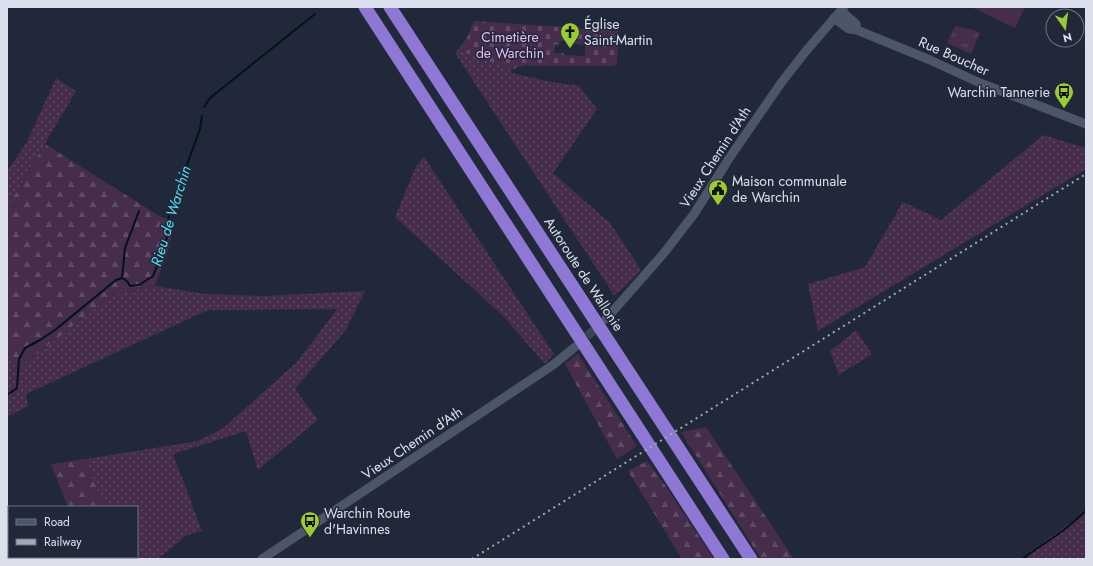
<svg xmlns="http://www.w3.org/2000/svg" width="1093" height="566" viewBox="0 0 1093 566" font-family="Jost,sans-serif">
	<defs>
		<pattern id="grass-dots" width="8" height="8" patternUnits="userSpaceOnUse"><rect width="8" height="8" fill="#462d4b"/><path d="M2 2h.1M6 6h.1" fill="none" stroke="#604b65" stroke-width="1.8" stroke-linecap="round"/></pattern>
		<pattern id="forest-firs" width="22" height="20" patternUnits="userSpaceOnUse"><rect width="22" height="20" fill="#462d4b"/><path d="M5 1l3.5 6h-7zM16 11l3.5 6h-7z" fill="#604b65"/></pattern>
		<pattern id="cemetery-stones" width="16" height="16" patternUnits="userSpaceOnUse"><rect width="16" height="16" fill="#462d4b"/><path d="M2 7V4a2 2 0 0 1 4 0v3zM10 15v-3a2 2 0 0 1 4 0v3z" fill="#604b65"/></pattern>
		<pattern id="park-tufts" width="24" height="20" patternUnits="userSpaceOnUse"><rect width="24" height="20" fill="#462d4b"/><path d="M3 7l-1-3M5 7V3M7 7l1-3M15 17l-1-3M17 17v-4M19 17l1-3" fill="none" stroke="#604b65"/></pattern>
	</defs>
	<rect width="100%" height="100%" fill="#202839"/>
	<path fill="url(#grass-dots)" d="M458,50L510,69L512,73L546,81L579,86L597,109L553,173L610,223L641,270L620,291L614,295L455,53Z
		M56,78L76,91L7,208V171L27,142Z
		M1043,135L1086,148V169L818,331L808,284L865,267L903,202L941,220Z
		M424,157L554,354L545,364L502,315L395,217L416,166Z
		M155,286L205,294L264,296L365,291L345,331L295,389L318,420L258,470L246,431L173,454L202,531L187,535L158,559H125L124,557H137V507H104L86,459L198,441L222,429L297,362L337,309L208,310L26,394L28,406L7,417V358L18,369L112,295Z
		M856,330L872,354L839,375L830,351Z
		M1086,511V559H1029L1028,554Z"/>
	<path fill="url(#forest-firs)" d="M45,144L161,217L173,220L170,245L155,286L112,295L18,369L7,358V208Z
		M578,354L637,446L617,459L565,364Z
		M706,427L794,559H761L681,432Z
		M86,459L104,507H68L51,464Z
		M647,461L665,485L714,559H682L628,471Z"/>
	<path fill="url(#cemetery-stones)" fill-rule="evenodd" d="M474,21L619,31L617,63L614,66H530L526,65L525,66L516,67L515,69H510L458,50L467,38ZM560,41H565V43L585,45V56L564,55V53H554L555,44L559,45Z"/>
	<path fill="url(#park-tufts)" d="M955,26L971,29L980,33L971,54L947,43Z"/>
	<path fill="#462d4b" d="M971,7H1025L1015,28Z"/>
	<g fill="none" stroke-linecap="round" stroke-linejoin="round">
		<path stroke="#001318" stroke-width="2" d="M204,107L210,98L315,14
			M122,278L125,248L139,211
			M7,395L17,388L19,359L25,348L40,340L55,330L116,280L122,278L127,281L130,286L139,285L153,276L166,243L169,214L200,129L202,116
			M1022,559L1064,530L1086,511"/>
		<path stroke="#3c4454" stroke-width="9" stroke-dasharray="9 4.5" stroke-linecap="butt" d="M577,345L602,323"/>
		<path stroke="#4d5669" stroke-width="9" d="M841,11L856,24L857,30
			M834,18L849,29L857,30L930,60L980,83L1086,124
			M606,319L664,253L694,214L730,157L781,83L806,51L844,7
			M262,559L553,365L575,347"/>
		<path stroke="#8f78d5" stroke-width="13" d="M365,7L723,559
			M390,7L751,559"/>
		<path stroke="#a3a9b6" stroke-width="2" stroke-dasharray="2 4" stroke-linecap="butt" d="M472,559L1086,174"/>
	</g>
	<defs>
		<symbol id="church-pin" viewBox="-11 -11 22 30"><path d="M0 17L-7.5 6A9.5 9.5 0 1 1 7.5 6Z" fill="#9bcb32" stroke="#202839"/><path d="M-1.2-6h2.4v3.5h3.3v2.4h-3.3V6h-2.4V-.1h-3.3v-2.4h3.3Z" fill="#111"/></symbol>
		<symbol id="bus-pin" viewBox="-11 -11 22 30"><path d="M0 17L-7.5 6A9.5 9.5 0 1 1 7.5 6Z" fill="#9bcb32" stroke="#202839"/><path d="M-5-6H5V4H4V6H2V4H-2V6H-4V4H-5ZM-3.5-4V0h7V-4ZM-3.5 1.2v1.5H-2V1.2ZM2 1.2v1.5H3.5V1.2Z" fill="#111"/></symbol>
		<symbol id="civic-pin" viewBox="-11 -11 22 30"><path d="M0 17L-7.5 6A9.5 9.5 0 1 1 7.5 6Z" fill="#9bcb32" stroke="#202839"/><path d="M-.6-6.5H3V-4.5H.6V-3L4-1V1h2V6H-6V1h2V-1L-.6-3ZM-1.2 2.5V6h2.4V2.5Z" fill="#111"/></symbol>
	</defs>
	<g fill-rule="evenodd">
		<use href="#church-pin" x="559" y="21" width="22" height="30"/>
		<use href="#bus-pin" x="1053" y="81" width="22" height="30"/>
		<use href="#civic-pin" x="707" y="178" width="22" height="30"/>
		<use href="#bus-pin" x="299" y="510" width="22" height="30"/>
	</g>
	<g text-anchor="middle" stroke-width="3" stroke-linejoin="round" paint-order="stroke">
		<g font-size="14" fill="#dbe0ec" stroke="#202839" text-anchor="start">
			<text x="584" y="29">Église<tspan x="584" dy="16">Saint-Martin</tspan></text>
			<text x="1050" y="97" text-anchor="end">Warchin Tannerie</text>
			<text x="732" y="186">Maison communale<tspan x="732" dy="16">de Warchin</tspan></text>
			<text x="324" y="518">Warchin Route<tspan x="324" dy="16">d'Havinnes</tspan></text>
		</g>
		<g font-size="14" fill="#edbcf6" stroke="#202839">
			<text x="510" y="42">Cimetière<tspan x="510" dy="16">de Warchin</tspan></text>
		</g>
		<g font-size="14" fill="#dbe0ec" stroke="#202839">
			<text transform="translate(954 56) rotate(24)" y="5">Rue Boucher</text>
			<text transform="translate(715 157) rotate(-57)" y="5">Vieux Chemin d'Ath</text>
			<text transform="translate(584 274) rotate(57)" y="5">Autoroute de Wallonie</text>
			<text transform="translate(412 443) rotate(-34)" y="5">Vieux Chemin d'Ath</text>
		</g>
		<g font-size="15" font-style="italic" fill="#55dbf0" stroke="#202839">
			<text transform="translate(171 216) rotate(-73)" y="5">Rieu de Warchin</text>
		</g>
	</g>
	<rect width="1093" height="566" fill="none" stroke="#dbe0ec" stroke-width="16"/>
	<rect x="8" y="506" width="130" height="52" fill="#202839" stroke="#6b7281"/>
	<rect x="16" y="519" width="20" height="6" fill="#4d5669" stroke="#6b7281"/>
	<text x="44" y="526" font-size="12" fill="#dbe0ec">Road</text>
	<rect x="16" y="539" width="20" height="6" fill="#a3a9b6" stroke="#6b7281"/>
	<text x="44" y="546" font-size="12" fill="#dbe0ec">Railway</text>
	<g transform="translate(1065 28) rotate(166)"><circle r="19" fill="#202839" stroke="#6b7281"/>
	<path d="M0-3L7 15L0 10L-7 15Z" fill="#9bcb32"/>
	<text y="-6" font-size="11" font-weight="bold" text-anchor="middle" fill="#dbe0ec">N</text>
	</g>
</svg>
